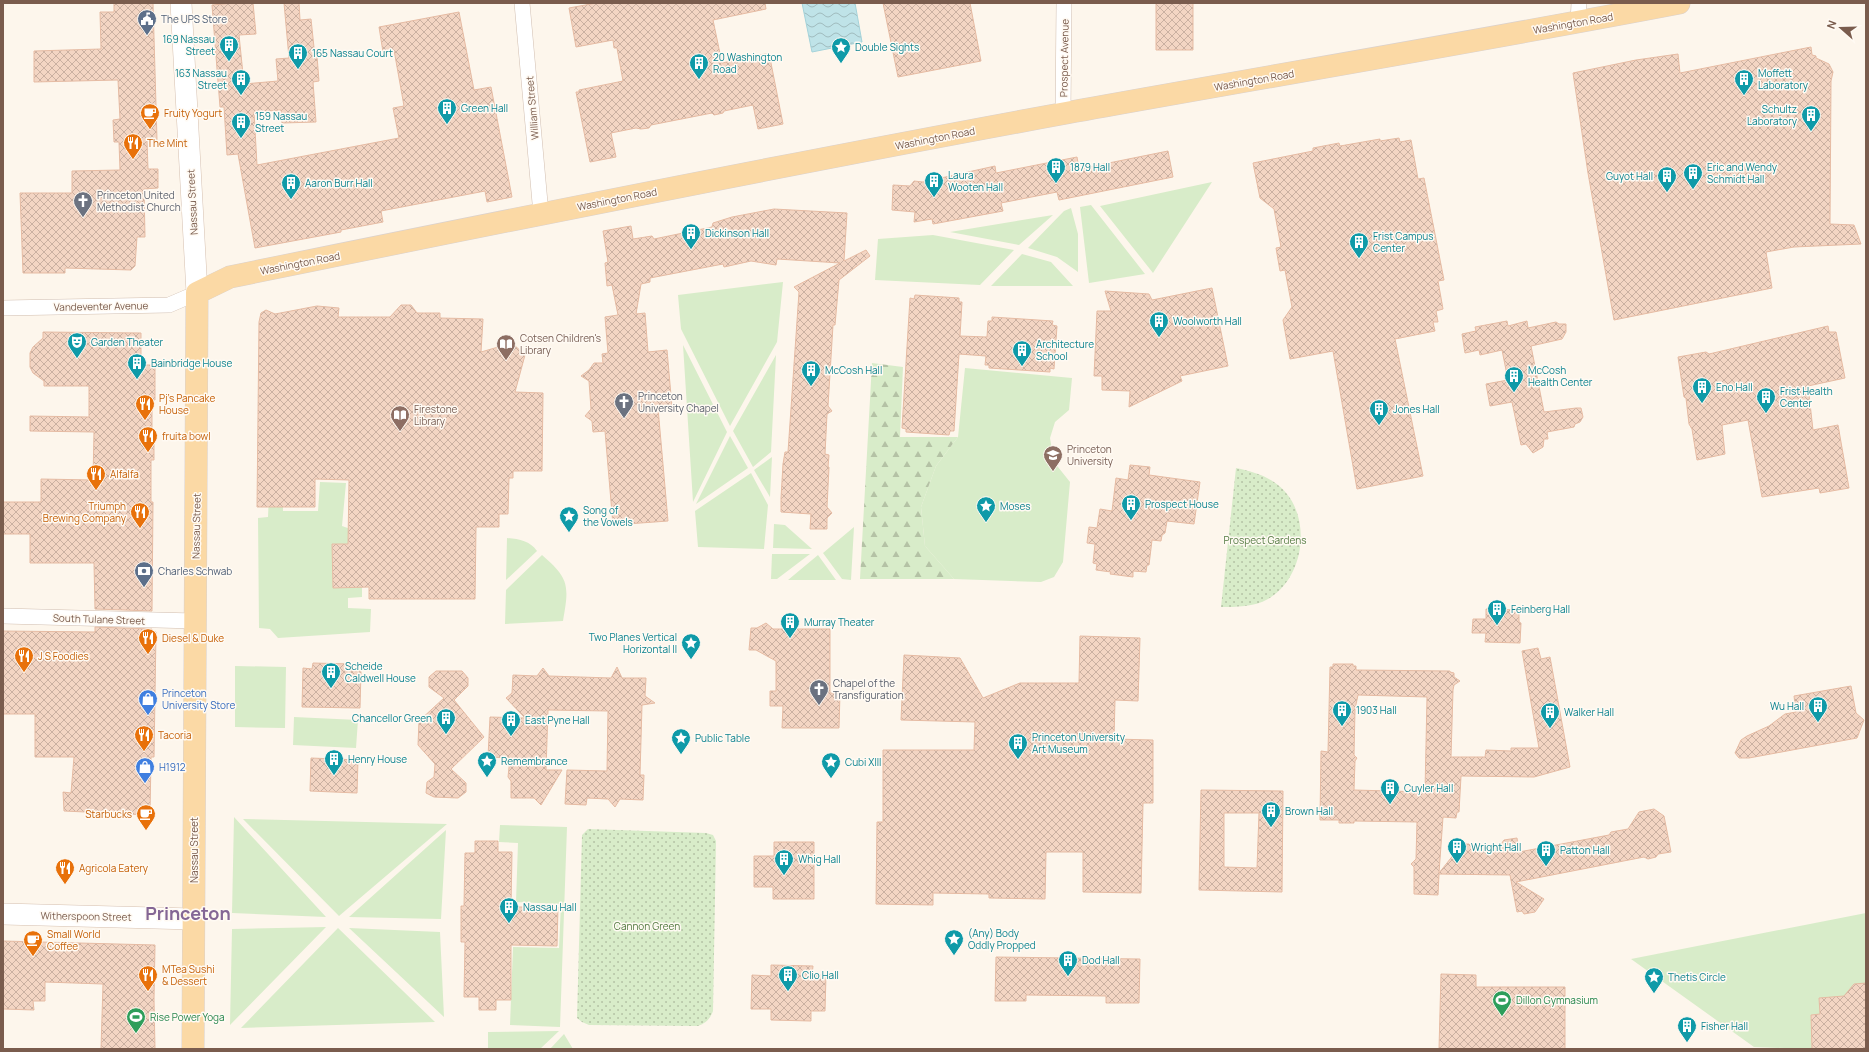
<svg xmlns="http://www.w3.org/2000/svg" width="1869" height="1052" viewBox="0 0 1869 1052" font-family="Manrope,sans-serif">
	<defs>
		<pattern id="forest-firs" width="22" height="20" patternUnits="userSpaceOnUse"><rect width="22" height="20" fill="#d8ecc9"/><path d="M5 1l3.5 6h-7zM16 11l3.5 6h-7z" fill="#b4c2a5"/></pattern>
		<pattern id="park-dots" width="8" height="8" patternUnits="userSpaceOnUse"><rect width="8" height="8" fill="#d8ecc9"/><path d="M2 2h.1M6 6h.1" fill="none" stroke="#b4c2a5" stroke-width="1.8" stroke-linecap="round"/></pattern>
		<pattern id="water-waves" width="16" height="10" patternUnits="userSpaceOnUse"><rect width="16" height="10" fill="#bfe3e8"/><path d="M0 5q4-4 8 0t8 0" fill="none" stroke="#a0bbbe"/></pattern>
		<pattern id="building-cross-hatch" width="8" height="8" patternUnits="userSpaceOnUse"><rect width="8" height="8" fill="#f3d5c3"/><path d="M0 0l8 8M0 8l8-8" fill="none" stroke="#cab0a1"/></pattern>
	</defs>
	<rect width="100%" height="100%" fill="#fdf6ec"/>
	<path fill="#d8ecc9" fill-rule="evenodd" d="M1212,182L1153,273L1100,206Z
		M1091,205L1145,274L1089,283L1080,207Z
		M1071,208L1078,234V272L1057,257L1028,248L1064,211Z
		M1053,215L1019,245L950,232Z
		M933,235L1014,250L980,285L875,280L878,239Z
		M1022,254L1051,262L1073,286H991Z
		M783,282L777,342L730,426L681,329L678,295Z
		M683,345L727,432L693,502Z
		M776,355L771,452L753,467L733,431Z
		M965,368L1072,378L1069,410L1055,422L1050,438L1054,462L1070,482L1063,562L1054,577L1041,582L954,579L925,546L921,507L936,466L958,437Z
		M730,436L748,468L696,504Z
		M772,457L770,497L754,470Z
		M751,473L768,505L764,549L698,547L695,511Z
		M283,478V511H318L320,482L346,483L342,526L362,533V597L348,598V608L371,609L370,632L278,638L270,629L259,628L258,518L268,517L269,494ZM355,544L356,588H333L332,545Z
		M774,524L785,525L812,549L773,548Z
		M854,527L851,580L842,579L823,553Z
		M507,538C519,539 530,541 537,551L506,580Z
		M772,554H810L777,579H771Z
		M542,555C570,579 569,586 563,621L505,624L506,590Z
		M818,555L836,580H788Z
		M235,666L286,667L285,728L235,727Z
		M294,717L358,720L356,748L293,745Z
		M234,817L326,917L232,913Z
		M243,819L447,824L339,916Z
		M500,825L567,827L560,1027L510,1025L513,947L559,948L561,904L516,902L518,843L499,842Z
		M446,830L441,919L349,917Z
		M1866,913V984L1820,1014L1811,1015L1812,1049L1754,1047L1631,959Z
		M326,927L230,1025L232,929Z
		M338,928L435,1022L241,1028Z
		M349,928L440,932L444,1017Z
		M559,1031L540,1049H488V1032Z
		M564,1034L573,1049H550Z"/>
	<path fill="url(#forest-firs)" d="M872,363L903,367L900,437H958L936,466L921,507L925,546L954,579H860Z"/>
	<path fill="url(#park-dots)" d="M1236,468C1256,472 1274,478 1287,494C1311,524 1303,579 1268,599C1254,607 1236,607 1221,607Z
		M588,829L706,833L713,835L716,841L713,1011C710,1019 706,1023 698,1026L589,1025L582,1022L577,1018L582,835Z"/>
	<path fill="url(#water-waves)" stroke="#a5d3da" d="M802,3H855L862,42L812,52Z"/>
	<path fill="url(#building-cross-hatch)" stroke="#e6bba3" fill-rule="evenodd" d="M114,3H153L157,140L147,141L148,169H158V188L144,189L145,237H137L135,266L131,270L65,268V273H23L20,193H72V171L120,170L119,142H114L113,120L120,119L118,80L34,82V51L101,49L100,12H114Z
		M233,3H253L256,34L239,35L244,84L278,81L276,59L289,58L284,3H299L300,20L311,19L315,57L317,56L319,81L313,82L316,122L282,123L281,110L254,112L257,165L399,138L393,108L404,106L394,50L383,52L379,27L459,12L474,90L491,87L512,197L487,202L485,191L381,211L383,222L341,230V232L255,248L238,154L227,155L224,107H220L212,5Z
		M596,3H765L766,9L713,20L722,63L769,53L783,124L758,129L753,105L724,111L723,113L714,115L712,113L651,125L649,128L641,129L636,128L611,133L616,157L590,162L576,92H579V90L623,81L617,48H614L613,40L576,47L569,8Z
		M883,3H970L981,61L898,77Z
		M1156,3H1193V50H1156Z
		M1811,47L1812,55L1816,56V58L1829,64L1833,72L1831,81L1830,224L1854,225L1861,244L1794,247L1766,252L1772,288L1614,320L1588,173L1573,73L1636,60L1678,54L1680,73Z
		M1399,138L1400,142L1411,140L1418,179L1424,178L1444,280L1438,281L1443,309L1436,311L1438,322H1433L1435,331L1395,339L1423,476L1357,489L1333,351L1290,359L1283,320L1292,307L1285,270L1280,271L1276,248L1281,247L1274,209L1260,198L1253,163L1313,151V148L1339,143L1340,146L1380,139V141Z
		M1168,151L1173,177L1059,200L1057,192L1001,203L1003,211L933,224L932,219L914,222L915,212L892,210L893,185L910,186L914,181L923,182L995,166L996,173L1077,157L1079,169Z
		M774,209L847,213L844,261L866,250L870,256L839,280L835,325H833L828,406L832,411L827,414L825,454L829,455L828,467H829L827,507L832,513L827,518V529H810L811,514L781,512V498L783,464L785,452H788L799,292L794,287L840,263L777,259L776,265L751,261L724,267L723,264L650,278V282L641,284L636,314L645,313L648,352L667,350L672,407L658,408L668,521L613,525L605,431L593,432L592,421L585,416L591,409L589,381L581,376L589,370L594,363H603L602,354L608,353L605,317L618,315L612,285L607,286L605,263L608,262L603,231L631,226L633,239L652,236L654,239L712,227L713,223L732,217Z
		M1212,288L1228,366L1180,376L1182,381L1129,407L1130,391L1102,390V376H1094L1097,311H1111L1105,291L1149,294L1152,300Z
		M915,295L959,298V302H962L960,336L987,337L988,321H992V317L1053,321L1052,325L1057,326L1054,369L1050,368V372L989,368V365H985L986,356L959,354L954,431H950L949,435L906,432V429L902,428L910,298L914,299Z
		M401,305H411L417,313H440V318L483,319L481,352L512,343L525,355L515,392L543,393L542,471H513V478H509L508,514H499V527H476L475,599H369V587L333,588L332,544H348L349,480L315,479V507H257L259,322L261,313L266,310L275,314L317,306L339,308L338,317H390Z
		M1507,321L1508,326L1527,321L1528,328L1556,322L1559,324H1566V332L1562,339L1531,346L1544,412L1576,408H1581L1583,417L1580,422L1575,424L1574,427L1547,432L1548,439H1544L1543,447L1533,453L1526,444L1521,445L1512,402L1490,406L1486,384L1508,380L1502,350L1480,355L1479,350L1465,353L1462,334L1476,331L1475,327Z
		M1828,326L1829,332H1836L1845,378L1808,386L1813,430L1838,425L1849,488L1820,493L1819,488L1762,497L1748,420L1722,425L1725,454L1697,460L1692,429L1689,424L1686,398L1684,397L1678,357L1706,352L1709,354Z
		M43,332L141,333V365H155V400H152V433H154V460H151V502H153L152,611L95,609L94,563H30V534H3V502H41V479L93,480L94,432L30,431V416L89,417V386H44V381L33,373L30,367V353L33,347L43,338Z
		M1130,465L1150,467L1149,475L1200,482L1194,524L1167,521L1165,533L1162,535L1161,541L1152,540L1149,565H1147L1146,572L1133,571V577L1110,574L1111,572L1096,570L1097,564L1093,563L1095,544L1087,543L1089,527L1097,528L1100,509L1112,511L1116,478L1128,480Z
		M1486,609L1519,610V622L1521,623L1520,643L1485,642L1486,633H1472L1473,619H1486Z
		M766,623L773,629H830V693H840L839,728H782L783,706H770V691H776V661L756,650H749L751,628H757Z
		M95,627L152,629V632H156L154,757H151L150,815L64,811L63,792L71,793L74,757H35V714H3V631L95,632Z
		M1080,636L1140,638L1138,701L1115,700L1114,739L1153,740V803H1143L1141,893L1083,892V852H1046L1045,899L989,898V894L933,893V905L876,904L877,822H883V750H974L975,722L901,720L904,655L960,658L983,698L1020,683H1079Z
		M1538,648L1541,659L1550,657L1570,767L1534,777L1461,776L1459,812H1457L1456,818L1443,817L1439,873L1462,844H1469L1471,846L1499,847L1504,840L1517,838L1519,852L1609,835L1611,832L1628,829L1639,812L1654,809L1664,816L1671,852L1658,854L1656,857L1648,859L1644,857L1516,882L1544,899L1535,912L1524,914L1522,911L1517,912L1510,875L1439,874L1438,895L1414,894V867L1411,864L1416,859L1417,822L1354,821V823H1339V820H1320L1321,751L1328,752L1330,667H1333V664H1353V666H1356V670L1450,671V672L1454,673V677L1460,681L1454,685L1453,690L1451,757H1485L1486,750L1511,751V748H1539L1522,651ZM1358,695L1427,697L1425,792L1354,790L1355,761L1357,758L1354,755L1355,709Z
		M313,663L352,664L351,671H361L360,708L302,707L303,668L312,669Z
		M617,667L622,678H646L645,696L655,703L642,705L640,775H644L643,800L620,799L615,807L608,799L587,798L586,805L565,804L567,770L607,771L608,711L548,710L546,770H562L541,805L534,798H511V781L508,777L510,758L488,757L490,717L525,718L506,698L512,693L513,675L537,676L543,668L549,676L611,678Z
		M436,671H462L468,678V686L454,700L484,737L451,769L466,783V792L458,798L434,797L426,793L427,782L434,777L435,764L418,745L419,721L444,698L429,687V677Z
		M1851,686L1856,713L1864,720L1857,738L1749,758H1739L1735,753L1741,740L1747,736L1769,726L1785,714L1796,712L1794,696Z
		M311,758L358,760L357,793L310,791Z
		M1201,790L1283,791L1282,892L1199,890ZM1224,813H1259L1257,868L1224,867Z
		M475,841H498V852H512L511,907H558L557,946L511,945V1000H496V1010H479V997H464L465,942H461V906H464L465,853H475Z
		M774,842H814V899H773V887H754V856H774Z
		M3,941L155,945L154,999L155,1049H101L103,984L45,982V1001H33L34,1010L3,1009Z
		M996,957L1140,959L1139,1003H1106V996L1026,995V1001H995Z
		M771,965L813,966L812,975H826L825,1011H811V1021L771,1020V1009H751L752,975L771,976Z
		M1441,974L1476,975V987H1565V1049H1439Z
		M1866,983V1049H1812L1811,1015L1820,1014L1819,998L1844,996L1854,984Z"/>
	<g fill="none" stroke-linecap="round" stroke-linejoin="round">
		<defs>
			<path id="street" d="M522,3L541,214
				M1578,23L1579,3
				M1063,114L1064,3
				M3,308L169,305L197,293
				M3,616L195,621"/>
			<path id="secondary" d="M181,3L197,293
				M3,914L193,919"/>
			<path id="primary" d="M193,1049L197,293L230,277C509,220 787,164 1066,113C1270,76 1475,42 1679,3"/>
		</defs>
		<use href="#street" stroke="#d1beb0" stroke-width="16"/>
		<use href="#secondary" stroke="#d6c0b0" stroke-width="22"/>
		<use href="#primary" stroke="#dad1cd" stroke-width="23"/>
		<use href="#street" stroke="#fff" stroke-width="15"/>
		<use href="#secondary" stroke="#fff" stroke-width="21"/>
		<use href="#primary" stroke="#fbd9a5" stroke-width="22"/>
	</g>
	<defs>
		<symbol id="civic-pin" viewBox="-11 -11 22 30"><path d="M0 17L-7.5 6A9.5 9.5 0 1 1 7.5 6Z" fill="#5c6f8a" stroke="#fffaf3"/><path d="M-.6-6.5H3V-4.5H.6V-3L4-1V1h2V6H-6V1h2V-1L-.6-3ZM-1.2 2.5V6h2.4V2.5Z" fill="#fff"/></symbol>
		<symbol id="building-pin" viewBox="-11 -11 22 30"><path d="M0 17L-7.5 6A9.5 9.5 0 1 1 7.5 6Z" fill="#0f9aa8" stroke="#fffaf3"/><path d="M-4-6H4V6H1V3H-1V6H-4ZM-2.5-4.3h1.7v1.8h-1.7ZM.8-4.3h1.7v1.8H.8ZM-2.5-1h1.7V.8h-1.7ZM.8-1h1.7V.8H.8Z" fill="#fff"/></symbol>
		<symbol id="sight-pin" viewBox="-11 -11 22 30"><path d="M0 17L-7.5 6A9.5 9.5 0 1 1 7.5 6Z" fill="#0f9aa8" stroke="#fffaf3"/><path d="M0-6L1.8-2.2L6-1.7L2.9 1.2L3.7 5.4L0 3.3L-3.7 5.4L-2.9 1.2L-6-1.7L-1.8-2.2Z" fill="#fff"/></symbol>
		<symbol id="cafe-pin" viewBox="-11 -11 22 30"><path d="M0 17L-7.5 6A9.5 9.5 0 1 1 7.5 6Z" fill="#e8710a" stroke="#fffaf3"/><path d="M-5.5-4.5H6V0H3Q3 3.5 0 3.5H-2.5Q-5.5 3.5-5.5 0ZM3-3.2v2h1.7v-2ZM-6 4.5H4V6H-6Z" fill="#fff"/></symbol>
		<symbol id="restaurant-pin" viewBox="-11 -11 22 30"><path d="M0 17L-7.5 6A9.5 9.5 0 1 1 7.5 6Z" fill="#e8710a" stroke="#fffaf3"/><path d="M-5-6h1v4h1v-4h1v4h1v-4h1v5L-1.5 .5V6h-2V.5L-5-1ZM5-6V6H3V1.5H1.5Q1.5-4 5-6Z" fill="#fff"/></symbol>
		<symbol id="church-pin" viewBox="-11 -11 22 30"><path d="M0 17L-7.5 6A9.5 9.5 0 1 1 7.5 6Z" fill="#6b7280" stroke="#fffaf3"/><path d="M-1.2-6h2.4v3.5h3.3v2.4h-3.3V6h-2.4V-.1h-3.3v-2.4h3.3Z" fill="#fff"/></symbol>
		<symbol id="theatre-pin" viewBox="-11 -11 22 30"><path d="M0 17L-7.5 6A9.5 9.5 0 1 1 7.5 6Z" fill="#0f9aa8" stroke="#fffaf3"/><path d="M-5-5.5Q0-4 5-5.5V0Q5 5 0 6Q-5 5-5 0ZM-3.3-2.5H-1v1.5H-3.3ZM1-2.5H3.3v1.5H1ZM-2.8 1Q0 5.5 2.8 1Z" fill="#fff"/></symbol>
		<symbol id="library-pin" viewBox="-11 -11 22 30"><path d="M0 17L-7.5 6A9.5 9.5 0 1 1 7.5 6Z" fill="#8d6e63" stroke="#fffaf3"/><path d="M-6-4Q-3-5.5-.7-3.5V5Q-3 3-6 4ZM6-4Q3-5.5 .7-3.5V5Q3 3 6 4Z" fill="#fff"/></symbol>
		<symbol id="university-pin" viewBox="-11 -11 22 30"><path d="M0 17L-7.5 6A9.5 9.5 0 1 1 7.5 6Z" fill="#8d6e63" stroke="#fffaf3"/><path d="M0-5L7-2L0 1L-7-2ZM-4 1L0 2.5L4 1V4Q0 6-4 4Z" fill="#fff"/></symbol>
		<symbol id="bank-pin" viewBox="-11 -11 22 30"><path d="M0 17L-7.5 6A9.5 9.5 0 1 1 7.5 6Z" fill="#5c6f8a" stroke="#fffaf3"/><path d="M-6-4H6V4H-6ZM0-2.3a2.3 2.3 0 1 0 0 4.6a2.3 2.3 0 1 0 0-4.6Z" fill="#fff"/></symbol>
		<symbol id="shop-pin" viewBox="-11 -11 22 30"><path d="M0 17L-7.5 6A9.5 9.5 0 1 1 7.5 6Z" fill="#3f7fe0" stroke="#fffaf3"/><path d="M-5-2.5h2.3a2.7 3.5 0 0 1 5.4 0H5L5.5 6h-11ZM-1.5-2.5h3a1.5 2.3 0 0 0-3 0Z" fill="#fff"/></symbol>
		<symbol id="stadium-pin" viewBox="-11 -11 22 30"><path d="M0 17L-7.5 6A9.5 9.5 0 1 1 7.5 6Z" fill="#2e9e5b" stroke="#fffaf3"/><path d="M0-5a6.5 5 0 1 0 0 10a6.5 5 0 1 0 0-10ZM-3.5-1.8h7v3.6h-7Z" fill="#fff"/></symbol>
	</defs>
	<g fill-rule="evenodd">
		<use href="#civic-pin" x="136" y="8" width="22" height="30"/>
		<use href="#building-pin" x="218" y="34" width="22" height="30"/>
		<use href="#sight-pin" x="830" y="36" width="22" height="30"/>
		<use href="#building-pin" x="287" y="42" width="22" height="30"/>
		<use href="#building-pin" x="688" y="52" width="22" height="30"/>
		<use href="#building-pin" x="230" y="68" width="22" height="30"/>
		<use href="#building-pin" x="1733" y="68" width="22" height="30"/>
		<use href="#building-pin" x="436" y="97" width="22" height="30"/>
		<use href="#cafe-pin" x="139" y="102" width="22" height="30"/>
		<use href="#building-pin" x="1800" y="104" width="22" height="30"/>
		<use href="#building-pin" x="230" y="111" width="22" height="30"/>
		<use href="#restaurant-pin" x="122" y="132" width="22" height="30"/>
		<use href="#building-pin" x="1045" y="156" width="22" height="30"/>
		<use href="#building-pin" x="1682" y="162" width="22" height="30"/>
		<use href="#building-pin" x="1656" y="165" width="22" height="30"/>
		<use href="#building-pin" x="923" y="170" width="22" height="30"/>
		<use href="#building-pin" x="280" y="172" width="22" height="30"/>
		<use href="#church-pin" x="72" y="190" width="22" height="30"/>
		<use href="#building-pin" x="680" y="222" width="22" height="30"/>
		<use href="#building-pin" x="1348" y="231" width="22" height="30"/>
		<use href="#building-pin" x="1148" y="310" width="22" height="30"/>
		<use href="#theatre-pin" x="66" y="331" width="22" height="30"/>
		<use href="#library-pin" x="495" y="333" width="22" height="30"/>
		<use href="#building-pin" x="1011" y="339" width="22" height="30"/>
		<use href="#building-pin" x="126" y="352" width="22" height="30"/>
		<use href="#building-pin" x="800" y="359" width="22" height="30"/>
		<use href="#building-pin" x="1503" y="365" width="22" height="30"/>
		<use href="#building-pin" x="1691" y="376" width="22" height="30"/>
		<use href="#building-pin" x="1755" y="386" width="22" height="30"/>
		<use href="#church-pin" x="613" y="391" width="22" height="30"/>
		<use href="#restaurant-pin" x="134" y="393" width="22" height="30"/>
		<use href="#building-pin" x="1368" y="398" width="22" height="30"/>
		<use href="#library-pin" x="389" y="404" width="22" height="30"/>
		<use href="#restaurant-pin" x="137" y="425" width="22" height="30"/>
		<use href="#university-pin" x="1042" y="444" width="22" height="30"/>
		<use href="#restaurant-pin" x="85" y="463" width="22" height="30"/>
		<use href="#building-pin" x="1120" y="493" width="22" height="30"/>
		<use href="#sight-pin" x="975" y="495" width="22" height="30"/>
		<use href="#restaurant-pin" x="129" y="501" width="22" height="30"/>
		<use href="#sight-pin" x="558" y="505" width="22" height="30"/>
		<use href="#bank-pin" x="133" y="560" width="22" height="30"/>
		<use href="#building-pin" x="1486" y="598" width="22" height="30"/>
		<use href="#building-pin" x="779" y="611" width="22" height="30"/>
		<use href="#restaurant-pin" x="137" y="627" width="22" height="30"/>
		<use href="#sight-pin" x="680" y="632" width="22" height="30"/>
		<use href="#restaurant-pin" x="13" y="645" width="22" height="30"/>
		<use href="#building-pin" x="320" y="661" width="22" height="30"/>
		<use href="#church-pin" x="808" y="678" width="22" height="30"/>
		<use href="#shop-pin" x="137" y="688" width="22" height="30"/>
		<use href="#building-pin" x="1807" y="695" width="22" height="30"/>
		<use href="#building-pin" x="1331" y="699" width="22" height="30"/>
		<use href="#building-pin" x="1539" y="701" width="22" height="30"/>
		<use href="#building-pin" x="435" y="707" width="22" height="30"/>
		<use href="#building-pin" x="500" y="709" width="22" height="30"/>
		<use href="#restaurant-pin" x="133" y="724" width="22" height="30"/>
		<use href="#sight-pin" x="670" y="727" width="22" height="30"/>
		<use href="#building-pin" x="1007" y="732" width="22" height="30"/>
		<use href="#building-pin" x="323" y="748" width="22" height="30"/>
		<use href="#sight-pin" x="476" y="750" width="22" height="30"/>
		<use href="#sight-pin" x="820" y="751" width="22" height="30"/>
		<use href="#shop-pin" x="134" y="756" width="22" height="30"/>
		<use href="#building-pin" x="1379" y="777" width="22" height="30"/>
		<use href="#building-pin" x="1260" y="800" width="22" height="30"/>
		<use href="#cafe-pin" x="135" y="803" width="22" height="30"/>
		<use href="#building-pin" x="1446" y="836" width="22" height="30"/>
		<use href="#building-pin" x="1535" y="839" width="22" height="30"/>
		<use href="#building-pin" x="773" y="848" width="22" height="30"/>
		<use href="#restaurant-pin" x="54" y="857" width="22" height="30"/>
		<use href="#building-pin" x="498" y="896" width="22" height="30"/>
		<use href="#sight-pin" x="943" y="928" width="22" height="30"/>
		<use href="#cafe-pin" x="22" y="929" width="22" height="30"/>
		<use href="#building-pin" x="1057" y="949" width="22" height="30"/>
		<use href="#restaurant-pin" x="137" y="964" width="22" height="30"/>
		<use href="#building-pin" x="777" y="964" width="22" height="30"/>
		<use href="#sight-pin" x="1643" y="966" width="22" height="30"/>
		<use href="#stadium-pin" x="1491" y="989" width="22" height="30"/>
		<use href="#stadium-pin" x="125" y="1006" width="22" height="30"/>
		<use href="#building-pin" x="1676" y="1015" width="22" height="30"/>
	</g>
	<g text-anchor="middle" stroke-width="3" stroke-linejoin="round" paint-order="stroke">
		<g font-size="10" fill="#4e5e75" stroke="#fffaf3" text-anchor="start">
			<text x="161" y="23">The UPS Store</text>
			<text x="158" y="575">Charles Schwab</text>
		</g>
		<g font-size="10" fill="#7a5c4d" stroke="#fffaf3">
			<text transform="translate(1573 23) rotate(-10)" y="4">Washington Road</text>
			<text transform="translate(1064 58) rotate(-89)" y="4">Prospect Avenue</text>
			<text transform="translate(1254 80) rotate(-10)" y="4">Washington Road</text>
			<text transform="translate(532 108) rotate(-95)" y="4">William Street</text>
			<text transform="translate(935 138) rotate(-11)" y="4">Washington Road</text>
			<text transform="translate(617 199) rotate(-11)" y="4">Washington Road</text>
			<text transform="translate(192 202) rotate(-93)" y="4">Nassau Street</text>
			<text transform="translate(300 263) rotate(-11)" y="4">Washington Road</text>
			<text transform="translate(101 306) rotate(-1)" y="4">Vandeventer Avenue</text>
			<text transform="translate(196 526) rotate(-89)" y="4">Nassau Street</text>
			<text transform="translate(99 619) rotate(2)" y="4">South Tulane Street</text>
			<text transform="translate(194 850) rotate(-90)" y="4">Nassau Street</text>
			<text transform="translate(86 916) rotate(1)" y="4">Witherspoon Street</text>
		</g>
		<g font-size="10" fill="#0d838f" stroke="#fffaf3" text-anchor="start">
			<text x="215" y="43" text-anchor="end">169 Nassau<tspan x="215" dy="12">Street</tspan></text>
			<text x="855" y="51">Double Sights</text>
			<text x="312" y="57">165 Nassau Court</text>
			<text x="713" y="61">20 Washington<tspan x="713" dy="12">Road</tspan></text>
			<text x="227" y="77" text-anchor="end">163 Nassau<tspan x="227" dy="12">Street</tspan></text>
			<text x="1758" y="77">Moffett<tspan x="1758" dy="12">Laboratory</tspan></text>
			<text x="461" y="112">Green Hall</text>
			<text x="1797" y="113" text-anchor="end">Schultz<tspan x="1797" dy="12">Laboratory</tspan></text>
			<text x="255" y="120">159 Nassau<tspan x="255" dy="12">Street</tspan></text>
			<text x="1070" y="171">1879 Hall</text>
			<text x="1707" y="171">Eric and Wendy<tspan x="1707" dy="12">Schmidt Hall</tspan></text>
			<text x="948" y="179">Laura<tspan x="948" dy="12">Wooten Hall</tspan></text>
			<text x="1653" y="180" text-anchor="end">Guyot Hall</text>
			<text x="305" y="187">Aaron Burr Hall</text>
			<text x="705" y="237">Dickinson Hall</text>
			<text x="1373" y="240">Frist Campus<tspan x="1373" dy="12">Center</tspan></text>
			<text x="1173" y="325">Woolworth Hall</text>
			<text x="91" y="346">Garden Theater</text>
			<text x="1036" y="348">Architecture<tspan x="1036" dy="12">School</tspan></text>
			<text x="151" y="367">Bainbridge House</text>
			<text x="825" y="374">McCosh Hall</text>
			<text x="1528" y="374">McCosh<tspan x="1528" dy="12">Health Center</tspan></text>
			<text x="1716" y="391">Eno Hall</text>
			<text x="1780" y="395">Frist Health<tspan x="1780" dy="12">Center</tspan></text>
			<text x="1393" y="413">Jones Hall</text>
			<text x="1145" y="508">Prospect House</text>
			<text x="1000" y="510">Moses</text>
			<text x="583" y="514">Song of<tspan x="583" dy="12">the Vowels</tspan></text>
			<text x="1511" y="613">Feinberg Hall</text>
			<text x="804" y="626">Murray Theater</text>
			<text x="677" y="641" text-anchor="end">Two Planes Vertical<tspan x="677" dy="12">Horizontal II</tspan></text>
			<text x="345" y="670">Scheide<tspan x="345" dy="12">Caldwell House</tspan></text>
			<text x="1804" y="710" text-anchor="end">Wu Hall</text>
			<text x="1356" y="714">1903 Hall</text>
			<text x="1564" y="716">Walker Hall</text>
			<text x="432" y="722" text-anchor="end">Chancellor Green</text>
			<text x="525" y="724">East Pyne Hall</text>
			<text x="1032" y="741">Princeton University<tspan x="1032" dy="12">Art Museum</tspan></text>
			<text x="695" y="742">Public Table</text>
			<text x="348" y="763">Henry House</text>
			<text x="501" y="765">Remembrance</text>
			<text x="845" y="766">Cubi XIII</text>
			<text x="1404" y="792">Cuyler Hall</text>
			<text x="1285" y="815">Brown Hall</text>
			<text x="1471" y="851">Wright Hall</text>
			<text x="1560" y="854">Patton Hall</text>
			<text x="798" y="863">Whig Hall</text>
			<text x="523" y="911">Nassau Hall</text>
			<text x="968" y="937">(Any) Body<tspan x="968" dy="12">Oddly Propped</tspan></text>
			<text x="1082" y="964">Dod Hall</text>
			<text x="802" y="979">Clio Hall</text>
			<text x="1668" y="981">Thetis Circle</text>
			<text x="1701" y="1030">Fisher Hall</text>
		</g>
		<g font-size="10" fill="#c56008" stroke="#fffaf3" text-anchor="start">
			<text x="164" y="117">Fruity Yogurt</text>
			<text x="147" y="147">The Mint</text>
			<text x="159" y="402">Pj's Pancake<tspan x="159" dy="12">House</tspan></text>
			<text x="162" y="440">fruita bowl</text>
			<text x="110" y="478">Alfalfa</text>
			<text x="126" y="510" text-anchor="end">Triumph<tspan x="126" dy="12">Brewing Company</tspan></text>
			<text x="162" y="642">Diesel &amp; Duke</text>
			<text x="38" y="660">J S Foodies</text>
			<text x="158" y="739">Tacoria</text>
			<text x="132" y="818" text-anchor="end">Starbucks</text>
			<text x="79" y="872">Agricola Eatery</text>
			<text x="47" y="938">Small World<tspan x="47" dy="12">Coffee</tspan></text>
			<text x="162" y="973">MTea Sushi<tspan x="162" dy="12">&amp; Dessert</tspan></text>
		</g>
		<g font-size="10" fill="#5b616d" stroke="#fffaf3" text-anchor="start">
			<text x="97" y="199">Princeton United<tspan x="97" dy="12">Methodist Church</tspan></text>
			<text x="638" y="400">Princeton<tspan x="638" dy="12">University Chapel</tspan></text>
			<text x="833" y="687">Chapel of the<tspan x="833" dy="12">Transfiguration</tspan></text>
		</g>
		<g font-size="10" fill="#785e54" stroke="#fffaf3" text-anchor="start">
			<text x="520" y="342">Cotsen Children's<tspan x="520" dy="12">Library</tspan></text>
			<text x="414" y="413">Firestone<tspan x="414" dy="12">Library</tspan></text>
			<text x="1067" y="453">Princeton<tspan x="1067" dy="12">University</tspan></text>
		</g>
		<g font-size="10" fill="#537a41" stroke="#fffaf3">
			<text x="1265" y="544">Prospect Gardens</text>
			<text x="647" y="930">Cannon Green</text>
		</g>
		<g font-size="10" fill="#366cbe" stroke="#fffaf3" text-anchor="start">
			<text x="162" y="697">Princeton<tspan x="162" dy="12">University Store</tspan></text>
			<text x="159" y="771">H1912</text>
		</g>
		<g font-size="10" fill="#27864d" stroke="#fffaf3" text-anchor="start">
			<text x="1516" y="1004">Dillon Gymnasium</text>
			<text x="150" y="1021">Rise Power Yoga</text>
		</g>
		<g font-size="18" font-weight="bold" fill="#846695" stroke="#fffaf3">
			<text x="188" y="920">Princeton</text>
		</g>
	</g>
	<rect width="1869" height="1052" fill="none" stroke="#7a5c4d" stroke-width="8"/>
	<g transform="translate(1841 28) rotate(290)" stroke="#fffaf3" stroke-width="3" paint-order="stroke">
	<path d="M0-3L7 15L0 10L-7 15Z" fill="#7a5c4d"/>
	<text y="-6" font-size="11" font-weight="bold" text-anchor="middle" fill="#7a5c4d">N</text>
	</g>
</svg>
